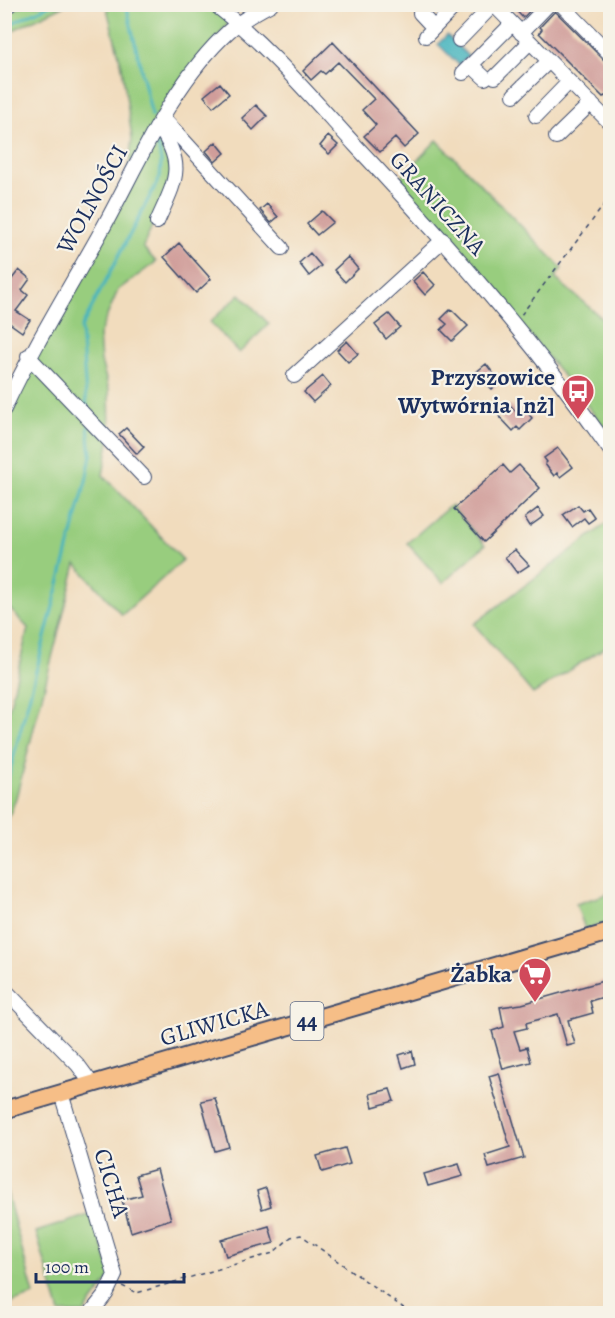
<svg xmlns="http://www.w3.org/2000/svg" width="615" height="1318" viewBox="0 0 615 1318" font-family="Alegreya,serif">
	<rect width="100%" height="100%" fill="#f7f3e8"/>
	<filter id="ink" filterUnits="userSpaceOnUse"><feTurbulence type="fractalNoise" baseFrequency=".0167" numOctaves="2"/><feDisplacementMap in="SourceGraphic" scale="12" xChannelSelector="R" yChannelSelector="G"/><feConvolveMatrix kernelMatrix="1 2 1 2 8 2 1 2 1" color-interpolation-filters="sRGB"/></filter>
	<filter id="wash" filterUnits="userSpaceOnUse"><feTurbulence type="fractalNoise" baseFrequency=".008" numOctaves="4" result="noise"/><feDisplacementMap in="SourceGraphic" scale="24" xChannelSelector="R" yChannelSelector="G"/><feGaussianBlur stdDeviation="1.35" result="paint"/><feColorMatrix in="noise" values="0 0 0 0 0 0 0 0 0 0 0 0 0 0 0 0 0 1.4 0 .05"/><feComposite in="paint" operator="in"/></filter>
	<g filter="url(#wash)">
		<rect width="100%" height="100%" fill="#f1dcbd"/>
		<path fill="#98cd7e" stroke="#5a7e6e" stroke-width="1.5" d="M24,5H65L5,34L4,15Z
			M106,5H206L230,21L158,116L173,163L168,188L143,247L156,262L118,290L99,335L101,361L109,390L110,437L103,475L183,560L122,615L76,564L16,798L5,827V726L28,628L5,604V423L25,375L126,193L132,138L122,67Z
			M437,140L562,268L555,278L610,325V434L504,303L397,181Z
			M240,294L269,324L239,353L210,322Z
			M451,505L485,545L443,583L407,543Z
			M610,521V644L533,694L474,624Z
			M610,893V923L585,929L576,904Z
			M5,1186L34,1295L5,1305H4Z
			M92,1214L112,1275L84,1313H60L36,1232Z"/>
		<path fill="#45b4be" stroke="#30728e" stroke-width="1.5" d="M447,35L468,56L459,65L438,44Z"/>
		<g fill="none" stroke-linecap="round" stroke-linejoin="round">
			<path stroke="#45b4be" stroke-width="3" d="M126,4L152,116
				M4,27L52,4
				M87,411L81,328L160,177L161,162L158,145
				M4,793L86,481L91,455L88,427"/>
		</g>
		<g id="blocks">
			<path fill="#d09d9a" d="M510,4H536L523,18Z
				M555,11L610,66V101L605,96L603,97L539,33L542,29L540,27Z
				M333,42L419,134L404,148L395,138L380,152L364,136L376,125L362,110L374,99L338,62L325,74L321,71L311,80L303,71Z
				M220,83L229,94L213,107L204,96Z
				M256,105L267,116L253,130L242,118Z
				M328,136L338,145L329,154L320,146Z
				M216,142L225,153L215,162L206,151Z
				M267,204L278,217L271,223L260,210Z
				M322,211L333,222L317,235L307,224Z
				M179,243L211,279L196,293L164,257Z
				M310,253L321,266L309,276L299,263Z
				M348,257L358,269L345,282L334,270Z
				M19,270L30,279L22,290L28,295L16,311L30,320L22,332L4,319V306L11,297L4,289Z
				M423,272L435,285L425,295L413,281Z
				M451,309L468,326L452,341L441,330L447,324L441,319Z
				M389,314L400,327L386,339L375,325Z
				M347,341L358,354L348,362L337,350Z
				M486,364L500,382L492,389L475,373Z
				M323,376L331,386L313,402L304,392Z
				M510,405L520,416L526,411L532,418L520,430L517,427L513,431L499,416Z
				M126,428L144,447L137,454L119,434Z
				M558,448L573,467L560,477L557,473L554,476L545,464L547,462L544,458Z
				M503,465L510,473L519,465L540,488L484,542L454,509Z
				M578,505L583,511L588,508L595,518L588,523L584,518L572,527L563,515Z
				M538,508L544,516L530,526L525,518Z
				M515,550L529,565L517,573L505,557Z
				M610,979V995L590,1001L593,1013L568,1020L575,1044L567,1046L558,1014L526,1023L527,1028L514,1031L520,1049L527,1047L531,1062L503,1069L492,1031L504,1027L500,1007L522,1004Z
				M412,1051L415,1064L403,1068L399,1055Z
				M499,1073L524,1158L489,1168L485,1155L510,1147L489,1076Z
				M390,1089L394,1101L373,1107L370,1094Z
				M215,1098L229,1147L215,1151L201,1101Z
				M345,1148L350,1164L322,1172L317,1156Z
				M459,1164L463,1176L428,1186L424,1174Z
				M157,1169L171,1219L131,1232L122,1200L142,1195L136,1175Z
				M266,1188L271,1206L262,1209L257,1191Z
				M269,1226L274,1243L226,1256L221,1240Z"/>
		</g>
	</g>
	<g filter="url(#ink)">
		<use href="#blocks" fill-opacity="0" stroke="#3b496c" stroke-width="1.5"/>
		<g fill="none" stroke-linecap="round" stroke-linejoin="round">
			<defs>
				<path id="minor" d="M214,4C267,45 311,97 356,146C446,242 534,342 610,450
					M493,4L610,123
					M561,4L610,54
					M4,8L10,4
					M420,13L434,28
					M521,33L549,4
					M426,36L457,4
					M459,40L493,5
					M471,65L485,78
					M463,73L512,24
					M495,77L530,42
					M514,95L549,61
					M536,116L569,82
					M163,118L282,248
					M556,137L591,103
					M157,222C175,181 187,166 158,126
					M28,356L144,477
					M294,376L443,240
					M4,409C32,349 66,294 98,237C137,168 169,86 229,31C241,20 256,12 271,4
					M4,989L78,1065L92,1084
					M61,1093L115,1275L106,1294L90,1314"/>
				<path id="major" d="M4,1110L610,932"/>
			</defs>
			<use href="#minor" stroke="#3b496c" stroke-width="16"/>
			<use href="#major" stroke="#3b496c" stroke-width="20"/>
			<path stroke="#3b496c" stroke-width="1.5" stroke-dasharray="4.5 4.5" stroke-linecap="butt" d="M521,315L610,197
				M122,1286L137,1293L273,1253L291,1237L301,1235L412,1314"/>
			<use href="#minor" stroke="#fff" stroke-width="14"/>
			<use href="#major" stroke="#f6be87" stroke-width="16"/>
		</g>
	</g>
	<defs>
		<symbol id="bus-pin" viewBox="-11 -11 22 30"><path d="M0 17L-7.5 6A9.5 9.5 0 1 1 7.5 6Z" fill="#d1495b" stroke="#f7f3e8"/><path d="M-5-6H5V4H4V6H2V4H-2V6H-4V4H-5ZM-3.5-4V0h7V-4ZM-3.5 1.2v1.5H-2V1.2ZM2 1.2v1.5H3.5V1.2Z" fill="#fff"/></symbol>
		<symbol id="supermarket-pin" viewBox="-11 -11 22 30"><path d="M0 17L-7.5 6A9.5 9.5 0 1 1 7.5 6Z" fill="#d1495b" stroke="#f7f3e8"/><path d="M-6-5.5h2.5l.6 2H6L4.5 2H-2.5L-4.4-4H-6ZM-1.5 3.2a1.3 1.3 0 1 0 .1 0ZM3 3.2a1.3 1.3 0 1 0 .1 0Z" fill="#fff"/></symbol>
	</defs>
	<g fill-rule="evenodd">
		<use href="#bus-pin" x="559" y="372" width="38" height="52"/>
		<use href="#supermarket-pin" x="516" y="955" width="38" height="52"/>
	</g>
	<g text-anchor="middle" stroke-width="4.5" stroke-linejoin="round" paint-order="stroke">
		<rect fill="#f7f3e8" stroke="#5d6a87" stroke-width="1.5" x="290.5" y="1002" width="33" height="38" rx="4.5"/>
		<g font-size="22" font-weight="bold" fill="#1b2f5e">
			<text x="307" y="1029">44</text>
		</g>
		<g font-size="24" fill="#1b2f5e" stroke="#f7f3e8">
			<text transform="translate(92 199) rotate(-61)" y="8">WOLNOŚCI</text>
			<text transform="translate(438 203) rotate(48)" y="8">GRANICZNA</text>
			<text transform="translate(214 1023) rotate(-16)" y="8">GLIWICKA</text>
			<text transform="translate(112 1183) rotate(73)" y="8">CICHA</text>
		</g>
		<g font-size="24" font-weight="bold" fill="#1b2f5e" stroke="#f7f3e8" text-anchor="end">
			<text x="555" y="385">Przyszowice<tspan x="555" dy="28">Wytwórnia [nż]</tspan></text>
			<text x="512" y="982">Żabka</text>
		</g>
	</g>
	<rect width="615" height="1318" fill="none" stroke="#f7f3e8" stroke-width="24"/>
	<path d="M36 1273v9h148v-9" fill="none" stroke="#1b2f5e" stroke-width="3"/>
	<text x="45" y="1273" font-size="18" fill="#1b2f5e" stroke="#f7f3e8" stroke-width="4.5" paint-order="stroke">100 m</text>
</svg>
